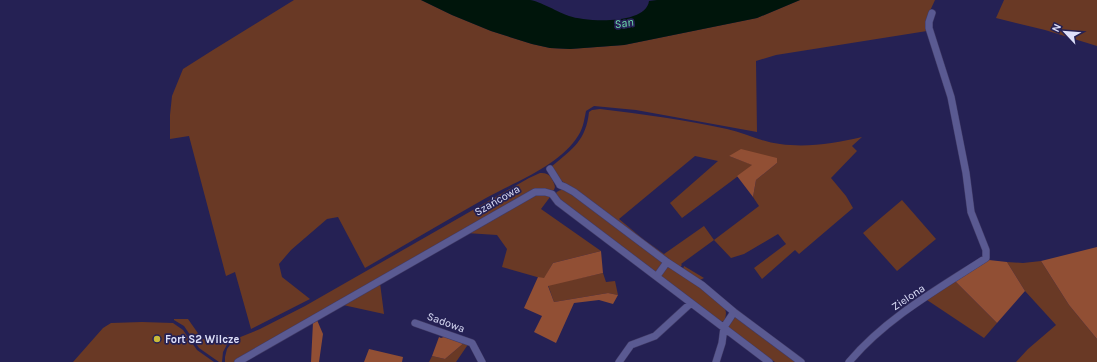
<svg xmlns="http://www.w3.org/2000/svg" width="1097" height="362" viewBox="0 0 1097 362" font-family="Karla,sans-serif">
	<rect width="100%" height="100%" fill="#252154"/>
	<path fill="#693925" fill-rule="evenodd" d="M294,0H421L452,15L491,31L532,44L550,48L570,49L624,45L757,18L800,0H935L929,13L927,31L776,55L756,61L757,132L636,110L594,106L586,111C584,121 583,130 576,139C556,167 515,182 486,198C445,221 405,245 365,268L338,217L327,219L291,250L279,264L282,277L310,299L251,329L235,272L226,276L189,136L170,139V115L172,96L183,69L213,50Z
		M1004,0H1097V46L1045,30L996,18Z
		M600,109C643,114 685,120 727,129C745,133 762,142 780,144C808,148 835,143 862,137L852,146L857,151L831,178L846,196L853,208L799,254L795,250L762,279L754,268L786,244L778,234L744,254L731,258L714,240L681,264L682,265L680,267L555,176L553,171L552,166C573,149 586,140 589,112L592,110ZM695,156L718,161L670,203L682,218L753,165L729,156L777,163L756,180L753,197L759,206L714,240L704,226L664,254L643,239L619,219Z
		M540,173C549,172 553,178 555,187L554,190L550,191L541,189L234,362H225V357L227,349L232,342L238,338L260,329L305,306L529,178Z
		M567,189L663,262L657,273L565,206L555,195C557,190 561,190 567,189Z
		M534,194L547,195L550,197L541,209L601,251L553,263L544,279L502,267L507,249L497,235L466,233Z
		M902,200L936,239L897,271L863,233Z
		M1041,261L1069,305L1097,339V362H1016L1028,349L1056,325L1025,291L1007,262L1023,263Z
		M669,266L697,283L725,308L726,313L725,321L720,322L662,277V271Z
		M684,266L704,278L700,280L683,269Z
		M603,273L606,282L615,281L618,295L608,293L554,302L548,285Z
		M954,280L997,323L984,338L927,300Z
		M380,283L384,314L343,305Z
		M735,318H738L798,362H775L763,354L727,326L731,319Z
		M174,319H188L202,339L215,340L229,335L230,339L223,352L222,362H219L199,348L184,326L174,320Z
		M142,322L173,323L183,330L197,350L214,362H73L103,328L111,323Z
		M465,342L469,343L456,362H429L432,356L445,359Z"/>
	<path fill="#914f34" d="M741,149L777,158V163L756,180L753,197L737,176L752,165L729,156Z
		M1097,247V339L1069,305L1041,261Z
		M601,251L603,273L548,286L554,302L608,293L618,295L613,304L599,300L574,303L556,343L534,332L542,316L524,308L538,277L544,278L553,263Z
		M989,260L1007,262L1025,291L997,323L954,280L982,262Z
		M317,320L323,334L319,362H311L313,322Z
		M447,336L465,342L445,359L432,356L439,337L441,338Z
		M369,349L403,357L402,362H364Z"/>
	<path fill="#00150b" d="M421,0C445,0 469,0 494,0C506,0 518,0 530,0C539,1 560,13 569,16C586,22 646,25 649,1L657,0H800L757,18L624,45L570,49L550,48L532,44L491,31L452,15Z"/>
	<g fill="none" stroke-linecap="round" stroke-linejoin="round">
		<defs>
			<path id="street" d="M550,169L560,185
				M560,185L565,187L574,192L667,262L702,285L734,312L801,362
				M657,276L667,262
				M415,323L472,343L482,362
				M238,362L535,192H545L552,194L558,202L769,362
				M619,362L631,345L655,336L691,303
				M716,362L722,343L724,327L734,312
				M849,362C886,318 938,289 986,258V250L971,212L966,173L951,97L929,28V22L932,13"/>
		</defs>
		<use href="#street" stroke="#413b66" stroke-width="8"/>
		<use href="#street" stroke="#5a5a92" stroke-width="7"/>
	</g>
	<circle fill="#c9ba3a" stroke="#252154" stroke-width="1.5" cx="157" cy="339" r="4"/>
	<g text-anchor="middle" stroke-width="3.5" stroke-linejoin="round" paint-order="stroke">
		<g font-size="11" fill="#dee0fa" stroke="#252154">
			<text transform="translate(497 200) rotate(-30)" y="4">Szańcowa</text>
			<text transform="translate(908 297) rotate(-34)" y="4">Zielona</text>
			<text transform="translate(446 322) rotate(20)" y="4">Sadowa</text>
		</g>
		<g font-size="11" font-weight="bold" fill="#dee0fa" stroke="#252154" text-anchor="start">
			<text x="165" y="343">Fort S2 Wilcze</text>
		</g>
		<g font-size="12" font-style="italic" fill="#6ddeac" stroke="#252154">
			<text transform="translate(624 23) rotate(-10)" y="4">San</text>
		</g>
	</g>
	<g transform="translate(1065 32) rotate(296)" stroke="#252154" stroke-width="3" paint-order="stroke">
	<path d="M0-3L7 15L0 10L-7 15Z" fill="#dee0fa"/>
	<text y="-6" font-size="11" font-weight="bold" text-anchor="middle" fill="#dee0fa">N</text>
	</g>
</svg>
